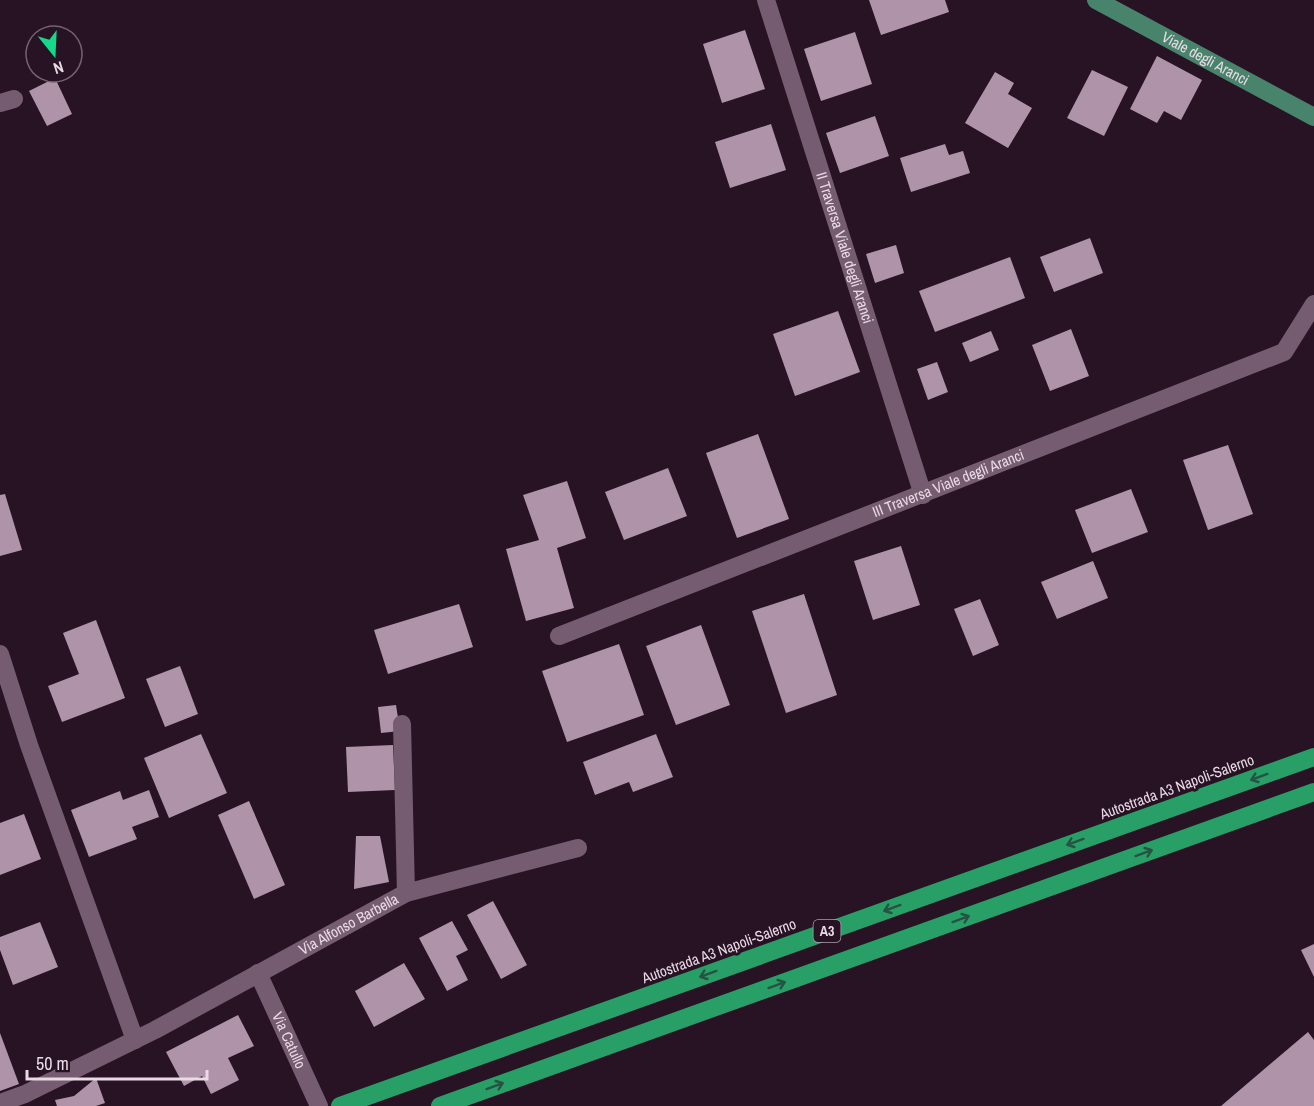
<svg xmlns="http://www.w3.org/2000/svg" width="1314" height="1106" viewBox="0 0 1314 1106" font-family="'Archivo Narrow',sans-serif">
	<rect width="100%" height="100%" fill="#281324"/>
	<path fill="#af94a9" d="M869,0H945L949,12L881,35Z
		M745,30L765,89L722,103L703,44Z
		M855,32L872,84L821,101L804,49Z
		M1157,56L1202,80L1181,120L1164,111L1157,123L1130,109Z
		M1092,70L1128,87L1104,136L1067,118Z
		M995,72L1014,83L1008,94L1032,108L1008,148L965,123Z
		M55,78L72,114L47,126L29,91Z
		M875,116L889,156L840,173L826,133Z
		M771,124L786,170L730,188L715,142Z
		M945,144L949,155L963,151L970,173L911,192L900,158Z
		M1090,238L1103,273L1054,292L1040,257Z
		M896,245L904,273L875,283L866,254Z
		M1010,257L1025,298L935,332L919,291Z
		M838,311L860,372L795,396L773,334Z
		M1071,329L1089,376L1050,391L1032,345Z
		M991,331L999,350L970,362L962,343Z
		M937,362L948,392L928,400L917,369Z
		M758,434L789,519L737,538L706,453Z
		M1228,445L1253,514L1208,530L1183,460Z
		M668,468L687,516L624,540L605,492Z
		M567,481L586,538L557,548L574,608L526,621L506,549L539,540L523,495Z
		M1131,489L1148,532L1092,553L1075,510Z
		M5,494L22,550L0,556V495Z
		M901,546L920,605L873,620L854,561Z
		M1093,561L1108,598L1057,619L1041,582Z
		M804,594L837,695L786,713L752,611Z
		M980,599L999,645L973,656L954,609Z
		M459,604L473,647L388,674L374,630Z
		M96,620L125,698L62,722L48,686L79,674L63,633Z
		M701,625L730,705L676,725L646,646Z
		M619,644L644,715L567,742L542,671Z
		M180,666L198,714L165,727L146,679Z
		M396,705L400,731L381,733L378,707Z
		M201,734L227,793L169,818L144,758Z
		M656,734L673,777L633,792L629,782L595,795L583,762Z
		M393,745L395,790L348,792L346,747Z
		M149,790L159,817L132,827L137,839L89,857L71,810L120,791L123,800Z
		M249,801L285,885L254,899L218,815Z
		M24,814L41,859L0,875V823Z
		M356,836H380L389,882L354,889Z
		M493,901L527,965L501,979L467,915Z
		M452,921L468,950L456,956L468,980L447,991L419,938Z
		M40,922L58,967L13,985L0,950V937Z
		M1314,944V977L1301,950Z
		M404,963L425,999L374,1027L355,991Z
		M238,1015L254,1046L228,1058L239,1080L211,1094L202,1076L184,1086L166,1052Z
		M1308,1032L1314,1040V1106H1221Z
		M0,1033L19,1084L0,1091Z
		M96,1078L105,1103L96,1106H57L55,1100L74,1096Z"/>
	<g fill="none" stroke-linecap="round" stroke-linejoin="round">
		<g stroke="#765c70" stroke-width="18">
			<path id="s1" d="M766,0L923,495"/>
			<path d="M0,103L14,99"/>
			<path id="s2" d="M559,636L1284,352L1314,304"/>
			<path d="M0,654L29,745L135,1040"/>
			<path d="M402,724L406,893"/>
			<path id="s3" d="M258,973L319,1106"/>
			<path id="s4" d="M0,1103L25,1094L155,1030L406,893L578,848"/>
		</g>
		<path stroke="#48846b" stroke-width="18" id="s5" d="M1096,0L1314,117"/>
		<path stroke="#299f68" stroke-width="18" d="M340,1106L1314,757
			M440,1106L1314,792"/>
	</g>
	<defs><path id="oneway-shaft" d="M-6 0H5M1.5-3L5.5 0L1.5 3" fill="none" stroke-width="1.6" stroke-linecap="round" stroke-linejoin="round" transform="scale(1.5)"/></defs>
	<g stroke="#285243">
		<use href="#oneway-shaft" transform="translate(1259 777) rotate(160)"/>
		<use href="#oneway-shaft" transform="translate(1075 842) rotate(160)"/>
		<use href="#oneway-shaft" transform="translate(1144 853) rotate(-20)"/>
		<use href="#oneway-shaft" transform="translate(892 908) rotate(160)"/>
		<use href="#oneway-shaft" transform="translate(961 919) rotate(-20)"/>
		<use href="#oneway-shaft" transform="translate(708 974) rotate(160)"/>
		<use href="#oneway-shaft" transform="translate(777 985) rotate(-20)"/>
		<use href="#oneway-shaft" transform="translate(495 1086) rotate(-20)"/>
	</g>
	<g text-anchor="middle" stroke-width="6" stroke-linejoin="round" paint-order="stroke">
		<rect fill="#281324" stroke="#af9eab" stroke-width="1.5" x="813.5" y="920" width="27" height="22" rx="4.5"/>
		<g font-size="14" font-weight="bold" fill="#e9dae5">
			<text x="827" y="936">A3</text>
		</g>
		<g font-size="15" fill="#e9dae5" stroke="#281324">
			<text dy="5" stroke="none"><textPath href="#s5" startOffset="124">Viale degli Aranci</textPath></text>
			<text dy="5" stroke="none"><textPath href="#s1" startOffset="260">II Traversa Viale degli Aranci</textPath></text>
			<text dy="5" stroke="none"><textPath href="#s2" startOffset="418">III Traversa Viale degli Aranci</textPath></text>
			<text transform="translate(1177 787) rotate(-20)" y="5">Autostrada A3 Napoli-Salerno</text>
			<text dy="5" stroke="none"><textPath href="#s4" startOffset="392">Via Alfonso Barbella</textPath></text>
			<text transform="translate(719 951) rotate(-20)" y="5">Autostrada A3 Napoli-Salerno</text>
			<text dy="5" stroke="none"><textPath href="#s3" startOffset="74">Via Catullo</textPath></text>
		</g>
	</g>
	<g transform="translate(54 54) rotate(162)"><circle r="28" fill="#281324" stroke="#756371" stroke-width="1.5"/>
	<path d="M0-4.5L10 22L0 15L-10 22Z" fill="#14d989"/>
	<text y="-9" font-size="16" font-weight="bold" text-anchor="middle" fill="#e9dae5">N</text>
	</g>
	<path d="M27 1070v9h180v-9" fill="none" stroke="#e9dae5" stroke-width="3"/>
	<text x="36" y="1070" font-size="18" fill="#e9dae5" stroke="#281324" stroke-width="4.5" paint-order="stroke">50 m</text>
</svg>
